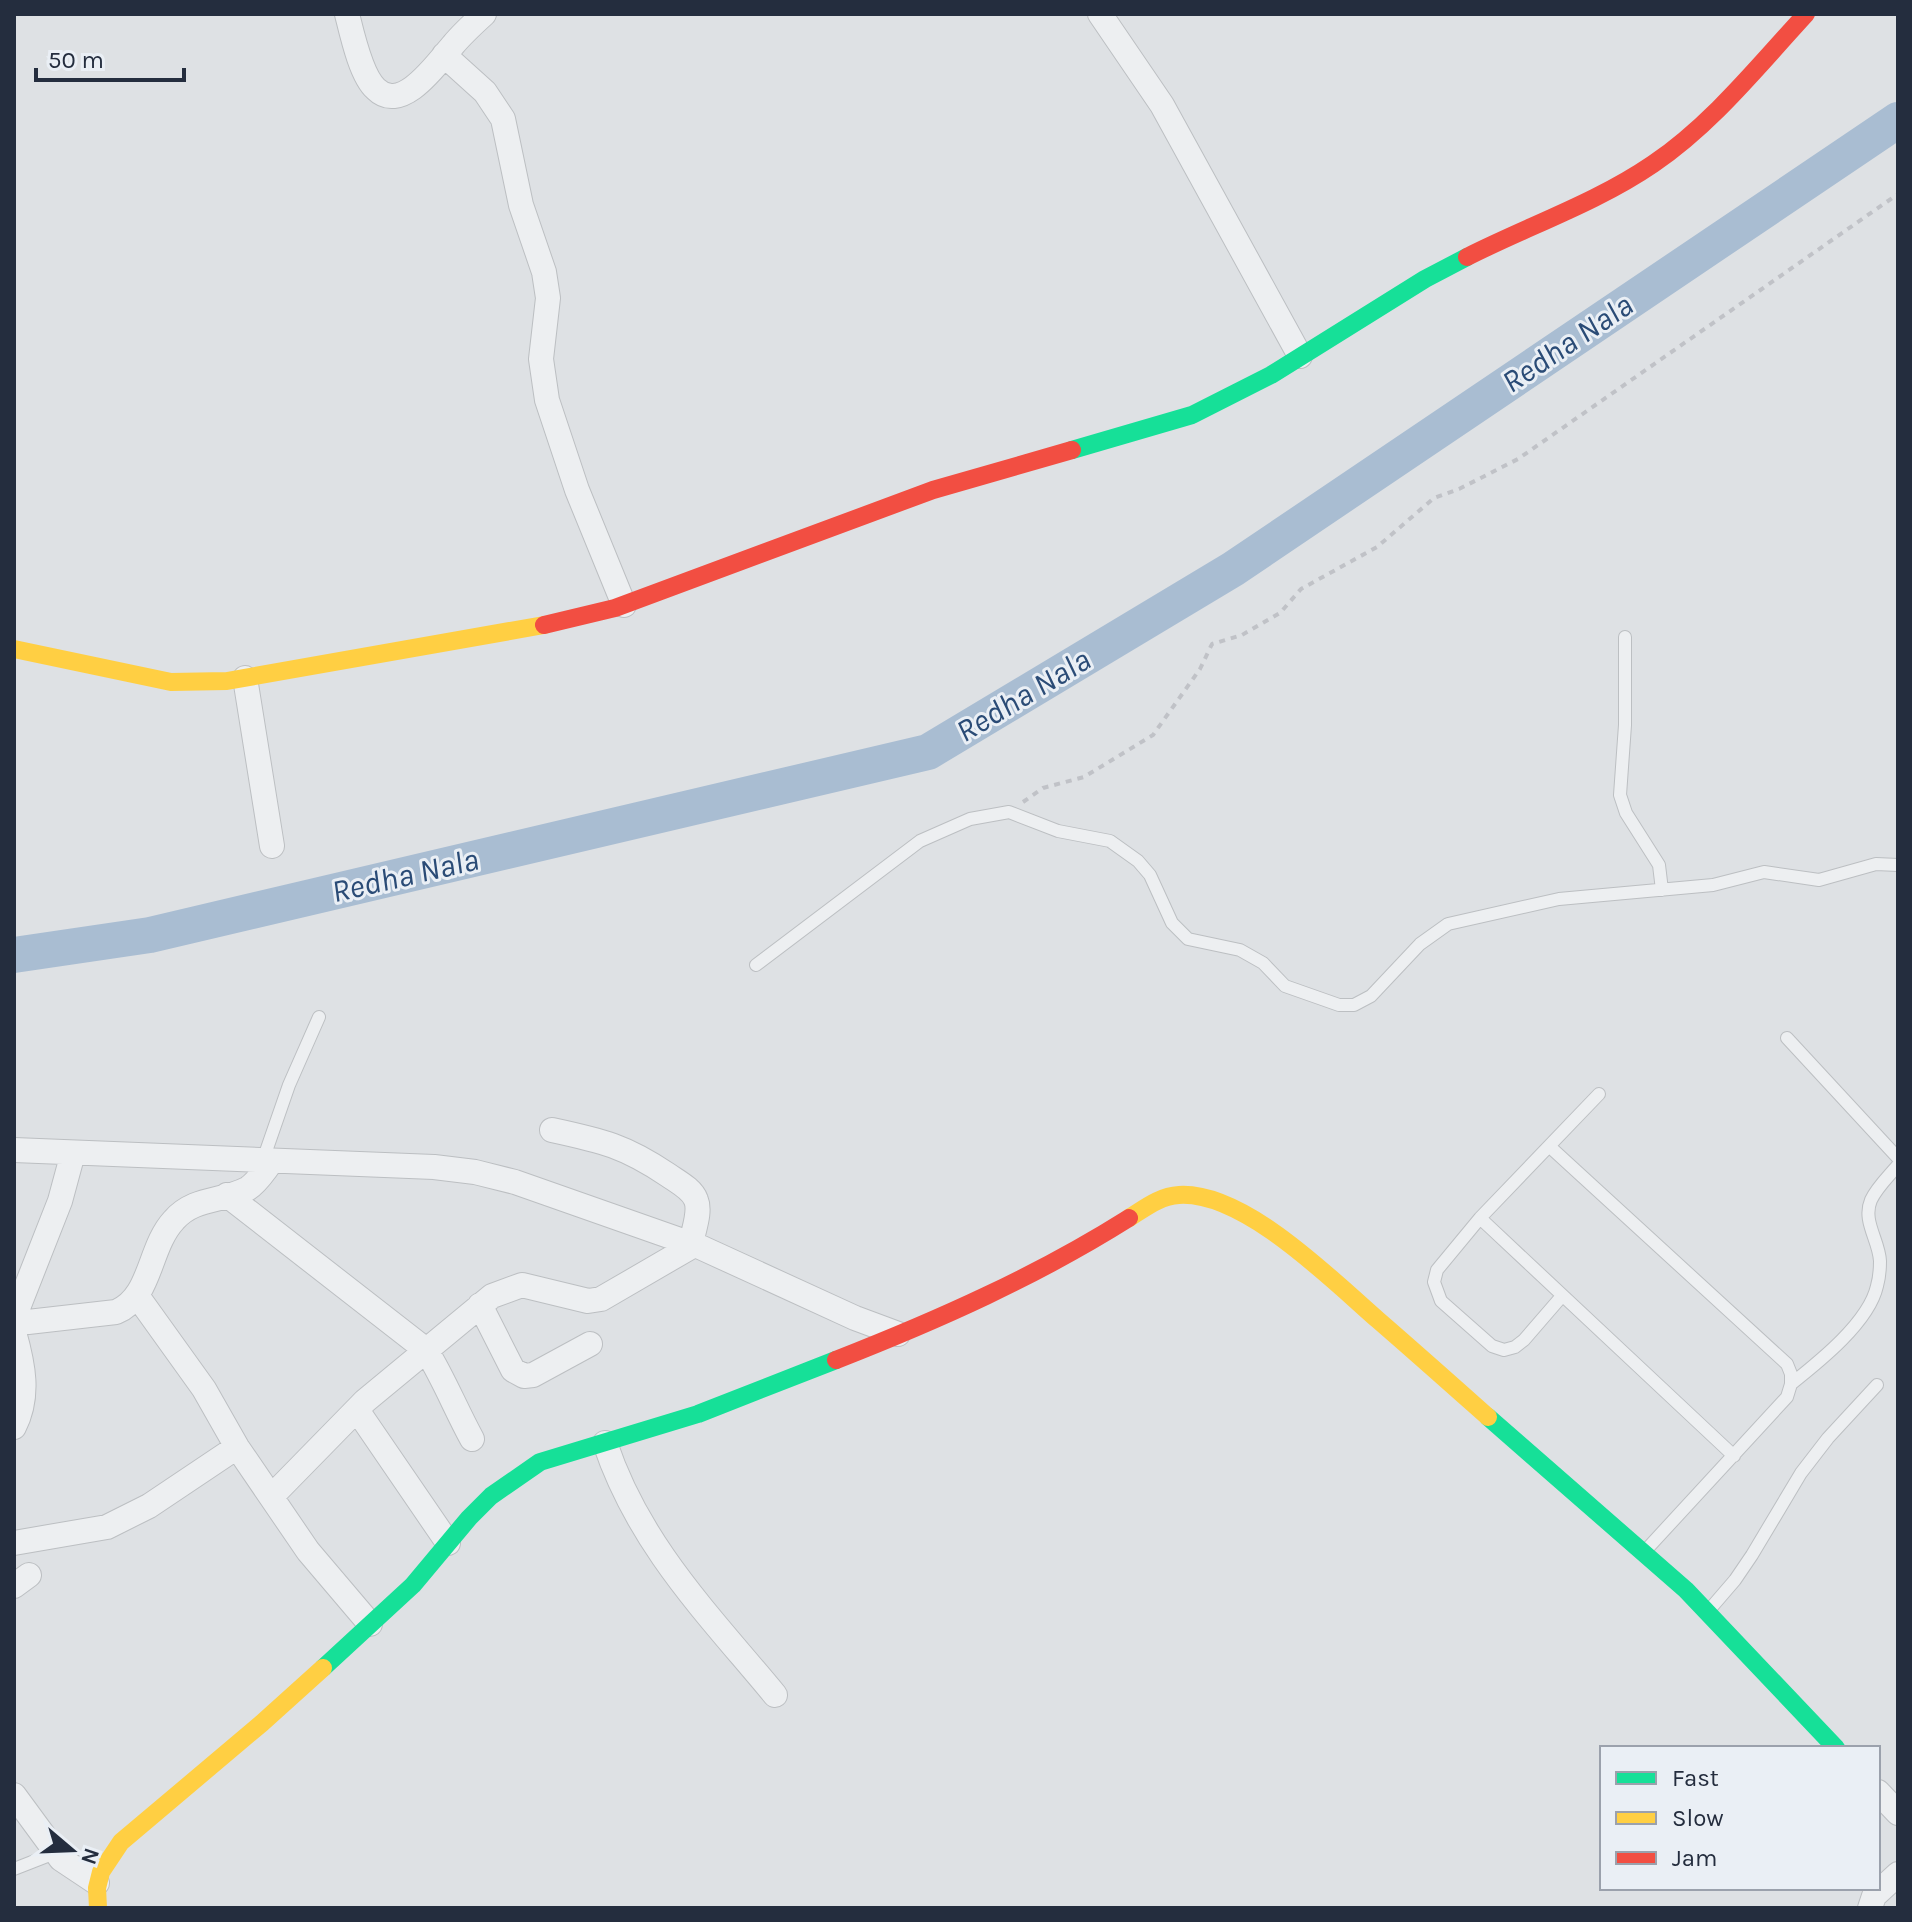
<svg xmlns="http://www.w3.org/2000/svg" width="1912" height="1922" viewBox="0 0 1912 1922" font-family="Karla,sans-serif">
	<rect width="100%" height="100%" fill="#dee1e4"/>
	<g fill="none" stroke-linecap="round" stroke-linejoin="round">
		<path stroke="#a9bdd2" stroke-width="36" d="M14,955L150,935L928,752L1233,569L1898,120"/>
		<defs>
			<path id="lane" d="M1625,637V725L1620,795L1626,813L1659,865L1662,890
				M756,965L920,841L970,819L1009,812L1058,831L1110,841L1138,861L1150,875L1172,923L1188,939L1240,950L1263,963L1285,986L1339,1005H1354L1371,996L1420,944L1448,924L1559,899L1713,885L1764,872L1819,880L1876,864L1898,865
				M1787,1038L1898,1158
				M1549,1146L1787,1364L1791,1374V1384L1787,1397L1646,1550
				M263,1160L289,1085L319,1017
				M1480,1218L1734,1456
				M1562,1296L1524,1340L1515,1347L1504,1350L1492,1346L1441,1301L1434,1282L1437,1270L1480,1218L1599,1094
				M1791,1384C1820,1361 1869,1322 1877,1286C1879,1279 1880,1268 1880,1261C1879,1240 1862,1221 1871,1200C1877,1187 1889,1176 1898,1165
				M1710,1609L1735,1580L1752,1555L1801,1473L1828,1438L1877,1385
				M14,1869L55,1853"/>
			<path id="street" d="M347,14C352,34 361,76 376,89C402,115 438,62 453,45C462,34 473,24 484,14
				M1100,14L1162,105L1300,356
				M444,55L485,92L503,119L521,205L544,272L548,298L541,359L547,400L577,490L624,605
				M245,678L272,846
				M552,1130C603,1141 625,1146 668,1175C678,1182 692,1189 696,1200C701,1212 693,1231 691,1244
				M14,1150L434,1167L475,1172L515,1182L700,1247L855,1318L898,1334
				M227,1195L426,1350C444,1379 456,1410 472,1439
				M138,1297L204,1389L237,1447L308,1551L370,1624
				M480,1305L513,1370L524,1376L533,1375L590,1344
				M14,1318L60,1201L73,1153
				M14,1320L28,1322L116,1312C152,1297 148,1248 174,1220C194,1197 222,1202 247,1189C258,1182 264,1171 272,1161
				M14,1332C23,1364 30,1396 14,1427
				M357,1410L448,1543
				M605,1443C639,1545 708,1614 775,1695
				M272,1496L365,1401L492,1296L522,1285L588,1301L601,1299L694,1245
				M14,1543L107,1527L149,1506L237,1447
				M14,1586L29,1575
				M1878,1792L1898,1813
				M14,1795L61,1859L97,1883
				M1870,1908L1874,1896L1898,1874"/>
		</defs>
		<use href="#lane" stroke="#bcbfc2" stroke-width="14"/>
		<use href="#street" stroke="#bcbfc2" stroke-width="26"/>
		<path stroke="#c0c2c7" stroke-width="4" stroke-dasharray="6 6" stroke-linecap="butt" d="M1023,802L1043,788L1084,777L1153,735L1200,669L1212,644L1242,635L1280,613L1301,589L1377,547L1434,498L1459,489L1518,459L1898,194"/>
		<use href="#lane" stroke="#edeff1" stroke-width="12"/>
		<use href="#street" stroke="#edeff1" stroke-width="24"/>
		<path stroke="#16e098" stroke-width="18" d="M1072,450L1192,415L1271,375L1425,279L1467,257
			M1488,1417L1686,1590L1836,1748
			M323,1668L413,1585L469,1518L491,1496L540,1462L698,1414L836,1360"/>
		<path stroke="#ffcf43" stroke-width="18" d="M14,649L171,682L227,681L544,625
			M1129,1218C1145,1208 1160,1196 1179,1195C1244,1191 1332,1280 1378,1320C1415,1352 1452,1385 1488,1417
			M98,1908L97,1888L101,1872L121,1842L262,1723L323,1668"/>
		<path stroke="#f24e42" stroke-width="18" d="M1467,257C1528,226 1596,203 1653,164C1712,124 1758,66 1806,14
			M544,625L615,608L933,490L1072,450
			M836,1360C938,1320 1037,1276 1129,1218"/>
	</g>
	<g text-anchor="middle" stroke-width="6" stroke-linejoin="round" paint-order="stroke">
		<g font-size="32" font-style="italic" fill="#2a4b76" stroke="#eaeff5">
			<text transform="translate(1567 343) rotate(-34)" y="11">Redha Nala</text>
			<text transform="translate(1023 695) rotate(-31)" y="11">Redha Nala</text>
			<text transform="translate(405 875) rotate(-13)" y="11">Redha Nala</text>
		</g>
	</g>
	<rect width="1912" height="1922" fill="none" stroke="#242d3e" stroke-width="32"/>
	<rect x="1600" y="1746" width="280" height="144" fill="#eaeff5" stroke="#9ba1ac" stroke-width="2"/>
	<rect x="1616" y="1772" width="40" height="12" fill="#16e098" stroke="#9ba1ac" stroke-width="2"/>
	<text x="1672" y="1786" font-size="24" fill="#242d3e">Fast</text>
	<rect x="1616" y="1812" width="40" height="12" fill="#ffcf43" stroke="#9ba1ac" stroke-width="2"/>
	<text x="1672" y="1826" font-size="24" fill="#242d3e">Slow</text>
	<rect x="1616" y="1852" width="40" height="12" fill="#f24e42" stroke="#9ba1ac" stroke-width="2"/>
	<text x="1672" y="1866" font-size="24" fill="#242d3e">Jam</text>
	<g transform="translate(72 1850) rotate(109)" stroke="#eaeff5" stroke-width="6" paint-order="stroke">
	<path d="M0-6L14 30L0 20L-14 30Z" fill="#242d3e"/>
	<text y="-12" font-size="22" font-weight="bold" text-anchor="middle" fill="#242d3e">N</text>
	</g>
	<path d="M36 68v12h148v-12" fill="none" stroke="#242d3e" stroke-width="4"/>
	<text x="48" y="68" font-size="24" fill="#242d3e" stroke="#eaeff5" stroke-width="6" paint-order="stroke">50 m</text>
</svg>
